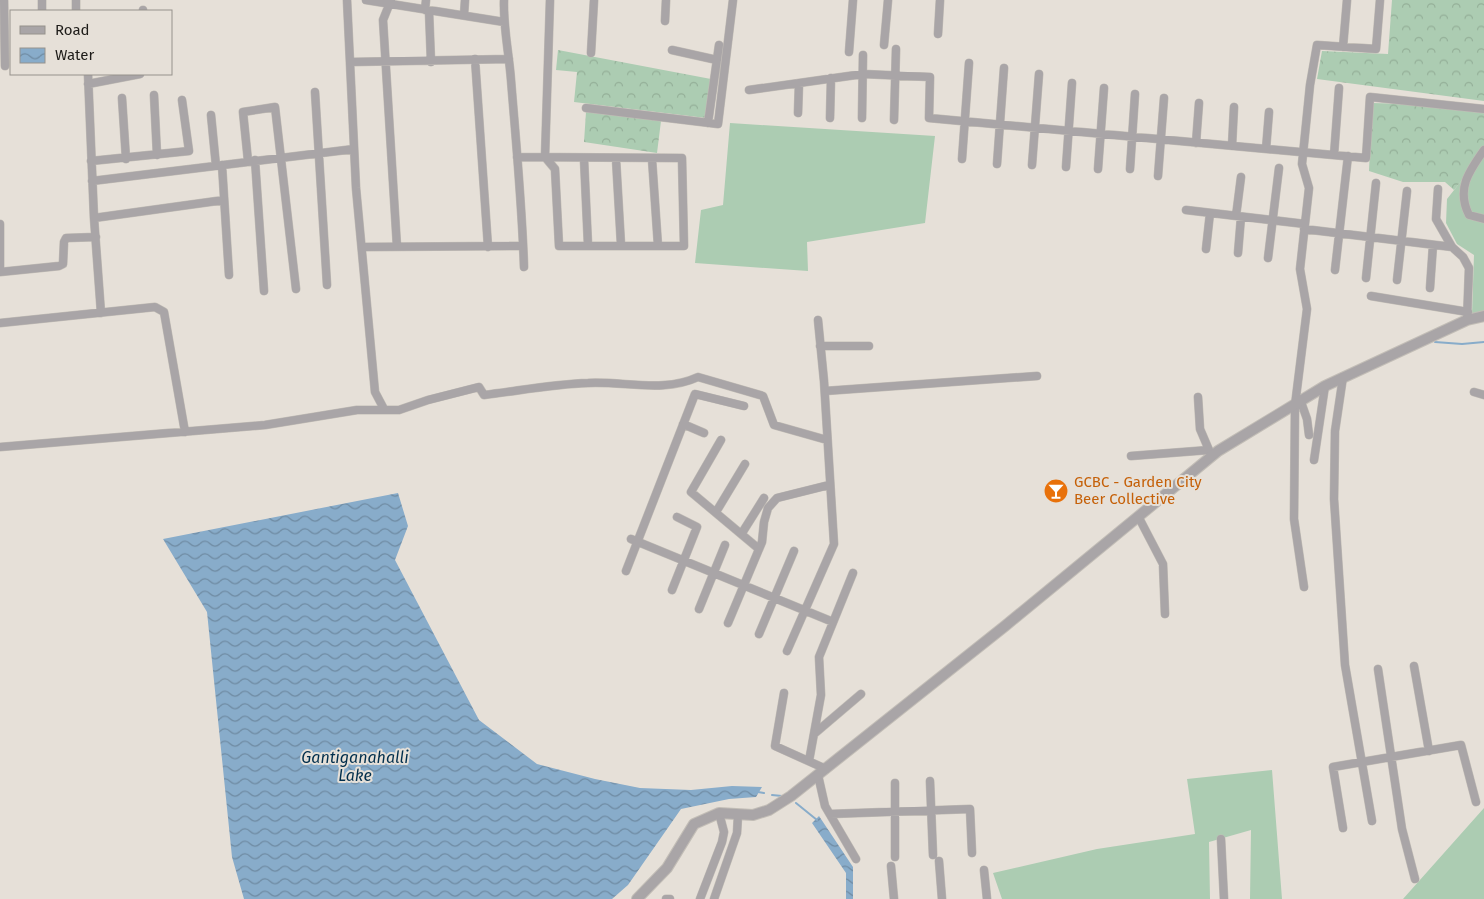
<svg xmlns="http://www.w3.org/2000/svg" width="1484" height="899" viewBox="0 0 1484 899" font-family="'Fira Sans',sans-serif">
	<defs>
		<pattern id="forest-crowns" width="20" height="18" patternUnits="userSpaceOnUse" patternTransform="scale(1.25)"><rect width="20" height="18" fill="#acccb2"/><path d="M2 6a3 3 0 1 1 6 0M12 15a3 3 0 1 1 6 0" fill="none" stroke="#94af98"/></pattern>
		<pattern id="water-waves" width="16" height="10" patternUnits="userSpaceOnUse" patternTransform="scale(1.25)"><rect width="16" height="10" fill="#88acca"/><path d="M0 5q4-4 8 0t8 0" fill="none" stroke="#6f8ba3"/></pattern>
	</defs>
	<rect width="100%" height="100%" fill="#e6e0d8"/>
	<path fill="#acccb2" d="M730,123L935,136L925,223L807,242L808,271L695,263L701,210L723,205Z
		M1484,152V312L1472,314L1474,255L1457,244L1446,223L1447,199Z
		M1272,770L1282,899H1250L1251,830L1209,842L1210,899H1002L993,873L1097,849L1195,834L1187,779Z
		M1484,808V899H1403Z"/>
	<path fill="url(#forest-crowns)" d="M1392,0H1484V101L1317,79L1322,51L1388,54Z
		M558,50L711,79L706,118L574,102L577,72L556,70Z
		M1372,103L1484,106V148L1471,169L1454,190L1445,182H1403L1369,171Z
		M586,112L661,121L657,153L584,142Z"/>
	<path fill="url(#water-waves)" d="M398,493L408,526L395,560L479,720L537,764L595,779L640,788L691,790L732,786L762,787L756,797L729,799L681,809L628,885L612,899H244L232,857L207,612L163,539Z
		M819,816L853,867V899H846V873L812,823Z"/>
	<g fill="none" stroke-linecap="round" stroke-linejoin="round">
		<path stroke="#88acca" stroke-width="2" d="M1435,342L1462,344L1484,342
			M758,792L764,793
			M772,795L782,796
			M796,803L817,820"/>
		<defs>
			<path id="minor" d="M4,0L5,66
				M42,0V11
				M76,0V11
				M347,0L356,188L375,392L384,409
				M366,0L504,22
				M391,0L383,20L397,247
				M504,0C503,27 509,53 511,80C516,142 522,204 524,267
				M143,10V11
				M425,10L426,0
				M429,11L431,62
				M464,15L465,0
				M665,21L666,0
				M938,34L940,0
				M884,45L888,0
				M1343,47L1347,0
				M672,50L717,60
				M849,52L853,0
				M591,53L594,0
				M475,59L488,247
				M350,62L509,59
				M88,74L94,218L101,313
				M88,84L140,74
				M749,90L863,74L930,77L929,118L1366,158L1370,97L1484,109
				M315,92L327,285
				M154,95L157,155
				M122,98L126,159
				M586,108L718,124L733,0
				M798,113L799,83
				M211,115L216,166
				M830,118L831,78
				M862,118L863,55
				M894,120L896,49
				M708,123L719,45
				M1196,143L1199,103
				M1232,146L1234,107
				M1266,149L1269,112
				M1484,150C1469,171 1456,189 1469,215L1484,219
				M1334,155L1339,88
				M517,157L682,158L684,246H559L555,169L545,157L550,0
				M584,159L588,245
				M616,159L621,245
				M652,159L658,246
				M962,159L969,63
				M255,160L264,291
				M91,161L189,151L182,100
				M248,161L243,112L275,107L296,289
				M997,164L1004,68
				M222,165L229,275
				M1032,165L1039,74
				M1066,167L1072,83
				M1098,169L1104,88
				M1130,169L1135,94
				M1158,176L1164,98
				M92,181L354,149
				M1438,189L1436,219L1452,247L1463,257L1469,268L1467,320
				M1186,210L1305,224
				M1236,216L1241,177
				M94,218L224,200
				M0,224V272
				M1304,229L1452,247
				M362,247L523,246
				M1206,249L1210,213
				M1238,253L1241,217
				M1268,258L1279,168
				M1335,270L1348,156
				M0,272L59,266L63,264L64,242L66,238L96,237
				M1366,278L1376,183
				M1397,280L1407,191
				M1430,288L1433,245
				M1371,296L1468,312
				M0,323L155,307L164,312L185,432
				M820,346H869
				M1343,377L1335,431L1334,499L1345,665L1372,821
				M825,391L1037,376
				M1474,392L1484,395
				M1198,397L1200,429L1209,450
				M1301,402L1307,419L1309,435
				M683,424L704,433
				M721,440L691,492L759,549
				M0,447L265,425L357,410H399L428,400L479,387L484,395C518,391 553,384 588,383C625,381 664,393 698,377L763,396L774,425L827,440
				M1131,456L1209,450L1212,456
				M1314,460L1325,386
				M716,512L745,464
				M1138,516L1163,564L1165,614
				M742,533L764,498
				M631,539L833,622
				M626,571L695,394L744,406
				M1304,587L1294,519L1295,405L1307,309L1300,269L1309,188L1302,164L1310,85L1317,45L1376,49L1380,0
				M672,590L697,527L677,517
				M699,609L725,545
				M728,623L762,542L764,522L768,508L777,498L829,485
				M759,634L794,551
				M787,651L834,544L824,381L818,320
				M1414,666L1429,751
				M1378,669L1402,829L1415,879
				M784,693L775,746L826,769
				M814,734L861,694
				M809,761L821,695L819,657L853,573
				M818,775L825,806L856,859
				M930,781L933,855
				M895,783V857
				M830,814L970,809L972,853
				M1343,828L1333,767L1461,745L1476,802
				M1221,839L1224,899
				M939,861L942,899
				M891,866L894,899
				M984,870L987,899
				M666,899H670
				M700,899L722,842L724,832L719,813
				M714,899L737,833L738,815"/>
			<path id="tertiary" d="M637,899L667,868L694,824L719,813L753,815L769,810L791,796L1005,626L1218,451L1325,386L1467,320L1484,316"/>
		</defs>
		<use href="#minor" stroke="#c2bdb6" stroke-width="9"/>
		<use href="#tertiary" stroke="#c2bdb6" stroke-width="12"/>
		<use href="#minor" stroke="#a9a5a7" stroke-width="8"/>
		<use href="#tertiary" stroke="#a9a5a7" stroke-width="10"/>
	</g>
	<defs>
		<symbol id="bar-disc" viewBox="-11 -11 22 22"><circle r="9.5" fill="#e8710a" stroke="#e6e0d8"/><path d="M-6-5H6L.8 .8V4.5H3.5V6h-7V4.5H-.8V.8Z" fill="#fff"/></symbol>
	</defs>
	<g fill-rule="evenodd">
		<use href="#bar-disc" x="1042" y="477" width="28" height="28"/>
	</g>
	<g text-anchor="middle" stroke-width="4" stroke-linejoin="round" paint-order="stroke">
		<g font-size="15" fill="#c56008" stroke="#e6e0d8" text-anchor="start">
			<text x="1074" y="487">GCBC - Garden City<tspan x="1074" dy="17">Beer Collective</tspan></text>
		</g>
		<g font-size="16" font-style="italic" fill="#002e4c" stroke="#e6e0d8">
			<text x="355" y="763">Gantiganahalli<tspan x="355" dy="18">Lake</tspan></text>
		</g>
	</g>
	<rect x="10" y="10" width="162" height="65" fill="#e6e0d8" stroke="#96928c"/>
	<rect x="20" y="26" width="25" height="8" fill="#a9a5a7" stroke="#96928c"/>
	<text x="55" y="35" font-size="15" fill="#1e1c19">Road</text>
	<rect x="20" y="48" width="25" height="15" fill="url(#water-waves)" stroke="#96928c"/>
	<text x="55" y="60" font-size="15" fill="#1e1c19">Water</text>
</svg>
